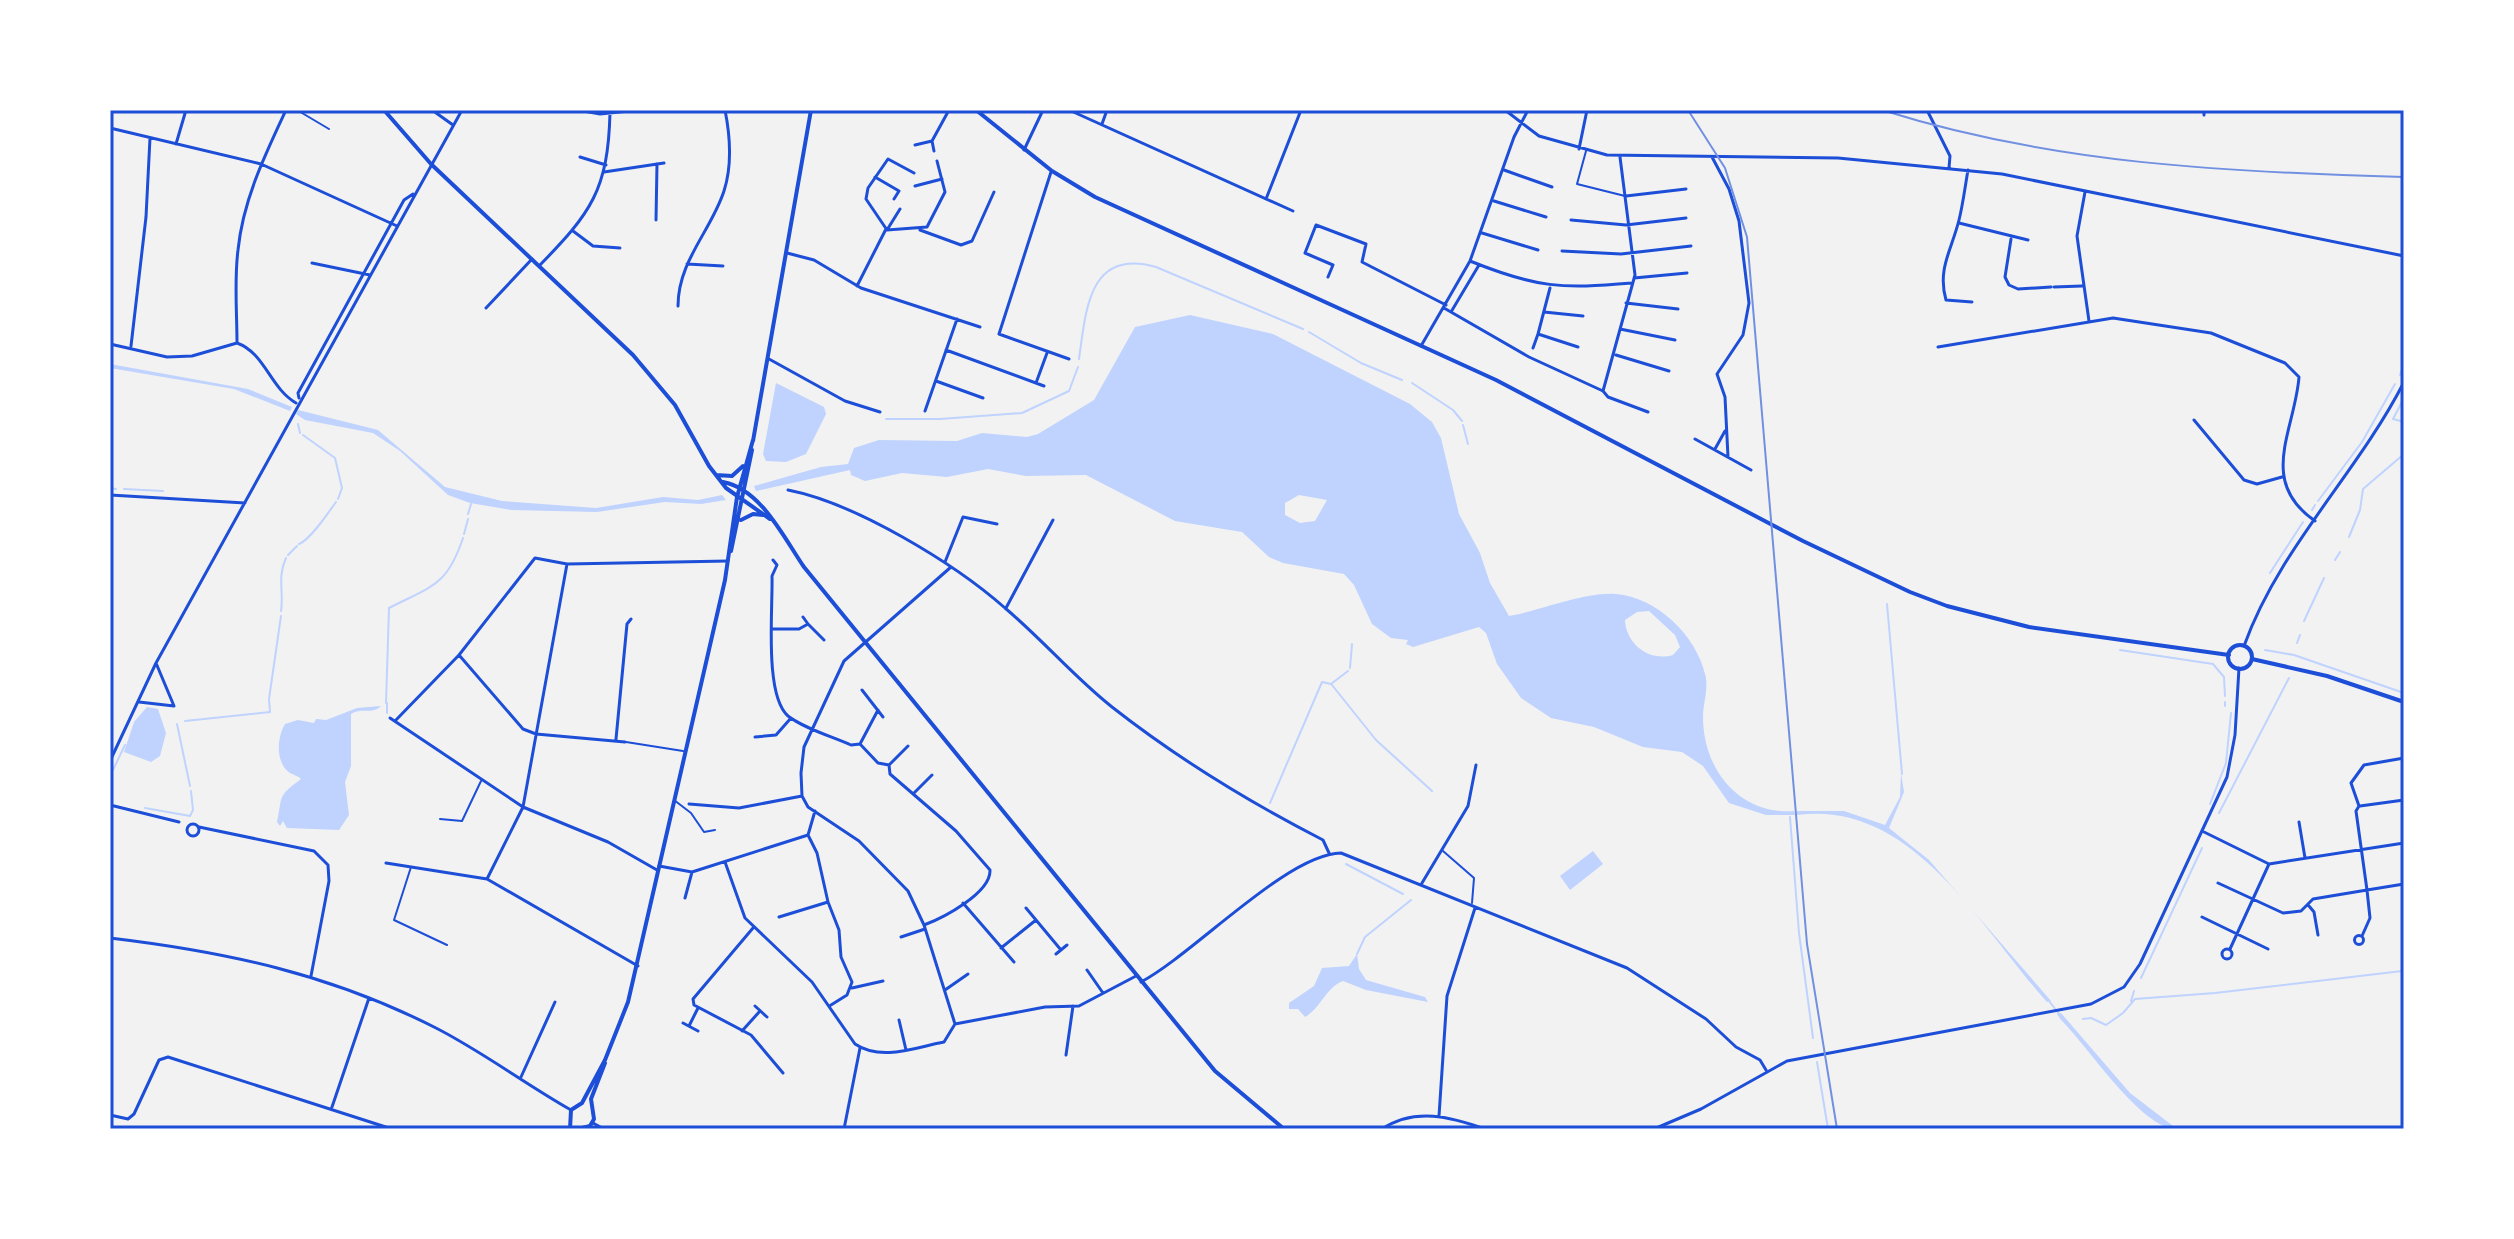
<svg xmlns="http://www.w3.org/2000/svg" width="2514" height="1239" viewBox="0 0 2514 1239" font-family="Jost,sans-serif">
	<rect width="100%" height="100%" fill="#f2f2f2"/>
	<path fill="#bfd3fe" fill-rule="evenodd" d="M1190,315L1273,334L1410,404L1432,422L1441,438L1459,514L1480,553L1490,583L1509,616C1538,611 1587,591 1616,594C1656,597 1696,635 1705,674C1709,689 1703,703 1703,717C1703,769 1739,815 1794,811L1795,815H1766L1729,803L1703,766L1682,752L1643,747L1594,727L1551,718L1521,698L1497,664L1486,633L1479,627L1413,647L1406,644L1408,640L1391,638L1372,624L1354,585L1344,574L1283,563L1269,557L1242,532L1175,521L1086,475L1026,476L988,469L947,477L902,473L865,481L851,475L850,470L756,491L754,486L821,467L848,464L854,448L879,440L957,441L982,433L1027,437L1038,434L1094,400L1135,327ZM1299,495L1327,500L1315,521L1300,523L1285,515V503ZM1649,611L1675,635L1680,647L1673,655C1649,662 1626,644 1625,620L1637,612Z
		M110,364L248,389L292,407L290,411L234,389L110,368Z
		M776,383L824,407L826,414L806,454L786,462L766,461L763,454Z
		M298,410L378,430L445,487L502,501L596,508L663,497L698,500L722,495L726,500L701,504L665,502L597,512L511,510L470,503L448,495L400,451L373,433L305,420L296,414Z
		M381,706C372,715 361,707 351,714V766L345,782L349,815L339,830L287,828L283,821L280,826L277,822C283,794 277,797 301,779C298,776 294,775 290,773C275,763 277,737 285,724L298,720L314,723L316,719L326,720L357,708Z
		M147,707L158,709L166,733L160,756L151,762L124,752L134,722Z
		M1901,773L1904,792L1889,828L1929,860L2051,1001L2047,1002C1980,927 1912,799 1797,815V811H1844L1885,825L1900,797Z
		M1593,851L1603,864L1570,890L1560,876Z
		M1357,954L1359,969L1366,980L1425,997L1428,1002L1366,990L1343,981C1326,987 1321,1008 1305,1017L1298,1009H1289V1003L1314,986L1322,968L1349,966Z
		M2061,1013L2130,1093L2177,1129C2141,1129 2088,1046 2061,1020L2057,1014Z"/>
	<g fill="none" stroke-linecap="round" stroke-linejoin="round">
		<path stroke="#bfd3fe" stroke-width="2" d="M1309,332L1361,363L1402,380
			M1079,359C1086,311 1088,248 1156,267L1303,329
			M2400,375L2404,363
			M1412,383L1453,410L1462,421
			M2404,398L2393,419L2404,422
			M886,419H940L1022,413L1069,391L1078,367
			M298,424L300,433
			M1463,425L1468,444
			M303,435L335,458L342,488L338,499
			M110,488L116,489
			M124,489L163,491
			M2318,501L2362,442L2395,384
			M2312,510L2315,505
			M468,514L471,504
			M464,534L468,519
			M2349,537L2360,510L2363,489L2404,454
			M299,544C311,539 328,513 336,502
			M288,555L297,546
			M2335,560L2340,552
			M2270,573L2303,522
			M1887,604L1902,774
			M281,611C284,592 277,577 286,558
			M2304,621L2324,578
			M2297,643L2300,635
			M2120,650L2213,664L2224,677L2225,696
			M2265,650L2294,655L2404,693
			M1350,668L1352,644
			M1332,685L1376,740L1432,791
			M2225,702V706
			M386,703L389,608C432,586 447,586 463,538
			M387,703V713
			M185,721L270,712L269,699L281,616
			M177,724L190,786
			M112,772L125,745
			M1270,803L1322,682L1331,684L1348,671
			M2210,804L2226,763L2231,713
			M145,808L190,816L193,810L191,791
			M2219,813L2289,678
			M1790,817L1799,933L1813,1038
			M1346,864L1403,894
			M1357,954L1365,937L1411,900
			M2141,978L2202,848
			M2049,1001L2060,1015
			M2131,1001L2134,991
			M2083,1019L2091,1018L2106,1025L2123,1013L2135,999L2215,993L2402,971
			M1817,1062L1828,1129"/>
		<path stroke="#1d4ed8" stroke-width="2" d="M297,110L329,129
			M1586,151L1577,184L1625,196
			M626,742L683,751
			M674,800L691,813L704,832L715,830
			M440,819L462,821L481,781
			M1443,851L1474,878L1472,903
			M411,867L394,920L447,945"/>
		<path stroke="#1d4ed8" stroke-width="3" d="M432,110L453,125
			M578,110L600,114L639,110
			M1069,110L1293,211
			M1505,110L1539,136L1607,155L1838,158L2002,174L2404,256
			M1927,110L1950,156L1949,168
			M2204,115V110
			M1102,124L1107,110
			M110,128L261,164L397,226
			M176,144L186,110
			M915,145L932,141
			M1579,149L1587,110
			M1024,150L1043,110
			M934,151L932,141L949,110
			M580,157L606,165
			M1712,157L1729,189L1739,221L1749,303L1743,335L1717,374L1725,397L1728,457
			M1504,170L1552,187
			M1968,170C1965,187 1963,204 1959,220C1952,249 1937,269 1946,300L1972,302
			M604,172L664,163
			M1051,172L999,334L1069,359
			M914,173L888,159L868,188L866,199L887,230L927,227L945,192L937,161
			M875,177L899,191L894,199
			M915,186L942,179
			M2085,192L2077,236L2089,321
			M1626,196L1686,189
			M1266,199L1301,110
			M1494,201L1546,217
			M656,220L657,164
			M1571,220L1626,225L1686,218
			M1959,223L2028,240
			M887,230L900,209
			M920,230L961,245L972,241L994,192
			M573,231L593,246L620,248
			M1482,233L1538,250
			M2011,239L2005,277L2009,285L2018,289L2051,287
			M1562,251L1621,254L1691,246
			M787,253L814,260L861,288L980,327
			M1470,261C1537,288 1561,289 1632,283
			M312,263L370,275
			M687,264L723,266
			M539,266C591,213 608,190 610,113
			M1328,277L1333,265L1305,253L1316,225L1366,244L1362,262L1446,305
			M1634,278L1687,273
			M857,286L886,229
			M2054,287L2082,286
			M1626,303L1678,309
			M678,306C678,261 711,231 724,191C732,166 730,135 725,110
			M486,308L532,259
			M1444,308L1529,357L1603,391L1608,397L1648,412
			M1451,312L1479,265
			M1544,312L1583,316
			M1620,329L1675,340
			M1538,334L1550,288
			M237,343C237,312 234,281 238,250C243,200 265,155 286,110
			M110,344L167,357L192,356L237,343C265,353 270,388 296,403
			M131,346L146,217L150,138
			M1421,346L1470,261L1514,137L1528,110
			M1938,347L2113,318L2211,333L2285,363L2299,377C2295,430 2257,481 2315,521
			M1533,348L1538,334L1578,347
			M946,350L1044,386
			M1616,355L1669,371
			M769,359L845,401L880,412
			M936,381L983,398
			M1036,383L1047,353
			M1603,391L1635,275L1620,157
			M299,398L298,393L404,200L413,194
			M925,411L957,319
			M2194,420L2244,480L2257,484L2282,477
			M1695,439L1751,470
			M1715,449L1725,431
			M788,490C855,503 954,563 1005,608C1042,639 1074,677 1112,707C1177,758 1249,802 1323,840L1329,853
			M110,495L245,503
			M773,560L777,565L772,576C773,609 764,695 788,716C805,729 831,736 851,745L860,744L878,763L889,765L890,774L956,831L990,870C991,893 943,918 924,925
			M945,562L963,517L997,524
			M951,567L844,661L804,747L801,773L802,796L808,807L859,841L908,891L924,925L955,1024
			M1006,608L1053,520
			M803,617L808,624
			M773,629H799L808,624L824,640
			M2244,646C2279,548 2357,474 2404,382
			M459,655L523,729L536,734L625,742
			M862,690L883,717
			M139,702L174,706L156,663
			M390,718L523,807L608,842L657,870
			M395,721L459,655L535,558L567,564L728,561
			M755,737L776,735L791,718
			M616,739L627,624L631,619
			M860,744L878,710
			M110,761L156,663L462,110
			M889,765L908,746
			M914,793L932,775
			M689,804L739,808L802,796
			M110,805L179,822
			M2360,806L2404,800
			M2299,822L2305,858
			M187 830a6 6 0 1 1 12 0a6 6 0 1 1-12 0Z
			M199,827L314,851L328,865L329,881L311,976
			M2202,831L2269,864L2404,843
			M808,835L817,853L828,902L839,930L841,957L852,982L847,995L831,1005
			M725,862L745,918L812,982L855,1044C882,1062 916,1047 944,1042L955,1024L1045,1007L1079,1006L1136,976
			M386,863L487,879L638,966
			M659,866L692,872L808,835L815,811
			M487,879L523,807L567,564
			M1422,883L1468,806L1476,765
			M2218,883L2283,913L2301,911L2313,899L2367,890L2356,811L2359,806L2351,783L2364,765L2404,758
			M685,898L692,872
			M963,903L1014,962
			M2309,906L2314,912L2318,935
			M1026,908L1061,950
			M779,917L828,902
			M2202,917L2268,949
			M753,928L693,999L694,1005L751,1035L783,1073
			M2354.5 940a4.5 4.5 0 1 1 9 0a4.5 4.5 0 1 1-9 0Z
			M2362,936L2370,918L2367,890L2404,884
			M901,937L925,929
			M110,938C227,952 330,974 436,1028C483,1052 525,1084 571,1110
			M1001,948L1036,920
			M2222 954a5 5 0 1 1 10 0a5 5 0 1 1-10 0Z
			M2230,949L2269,864
			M1056,954L1067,945
			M1087,970L1103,993
			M1141,982C1195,953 1287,854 1341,853L1627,968L1706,1019L1736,1047L1760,1060L1766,1070
			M852,988L883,981
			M945,990L968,974
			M755,1006L767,1017
			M899,1020L906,1050
			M683,1023L698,1031
			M689,1026L698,1008
			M742,1031L760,1011
			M1066,1055L1073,1006
			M521,1077L555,1002
			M332,1107L369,998
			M110,1115L128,1119L134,1114L159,1060L168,1057L392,1129
			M1439,1116L1447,996L1475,908
			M593,1123L604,1129
			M844,1129L860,1048
			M1382,1129C1415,1107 1451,1117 1485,1129
			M1654,1129L1701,1109L1787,1061L2091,1004L2124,987L2140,964L2227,777L2235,735L2239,668"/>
		<path stroke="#1d4ed8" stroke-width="4" d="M384,110L431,164L633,355L675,405L709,466L726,488L770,519
			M976,110L1052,171L1095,197L1496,380L1803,541L1910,592L1947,606L2029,627L2229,655
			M753,441L811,110
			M716,475L732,476L743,466
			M723,482C761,489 784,538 804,567L1215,1071L1284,1129
			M741,520L753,514L763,515
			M731,551L752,450
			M2228 657a12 12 0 1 1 24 0a12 12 0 1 1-24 0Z
			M2252,659L2327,676L2404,702
			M570,1129L571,1110L582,1103L605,1060L628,1002L725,580L737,497L753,440
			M578,1129L590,1126L594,1119L591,1099L605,1063"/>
		<path stroke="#7290e2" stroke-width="2" d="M1688,110L1725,168L1747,237L1807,944L1837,1129
			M1882,110C2053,164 2226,172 2404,177"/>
	</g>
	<rect width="2514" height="1239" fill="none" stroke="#ffffff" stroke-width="224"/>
	<rect x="112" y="112" width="2290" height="1015" fill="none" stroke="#1d4ed8" stroke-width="3"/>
</svg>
